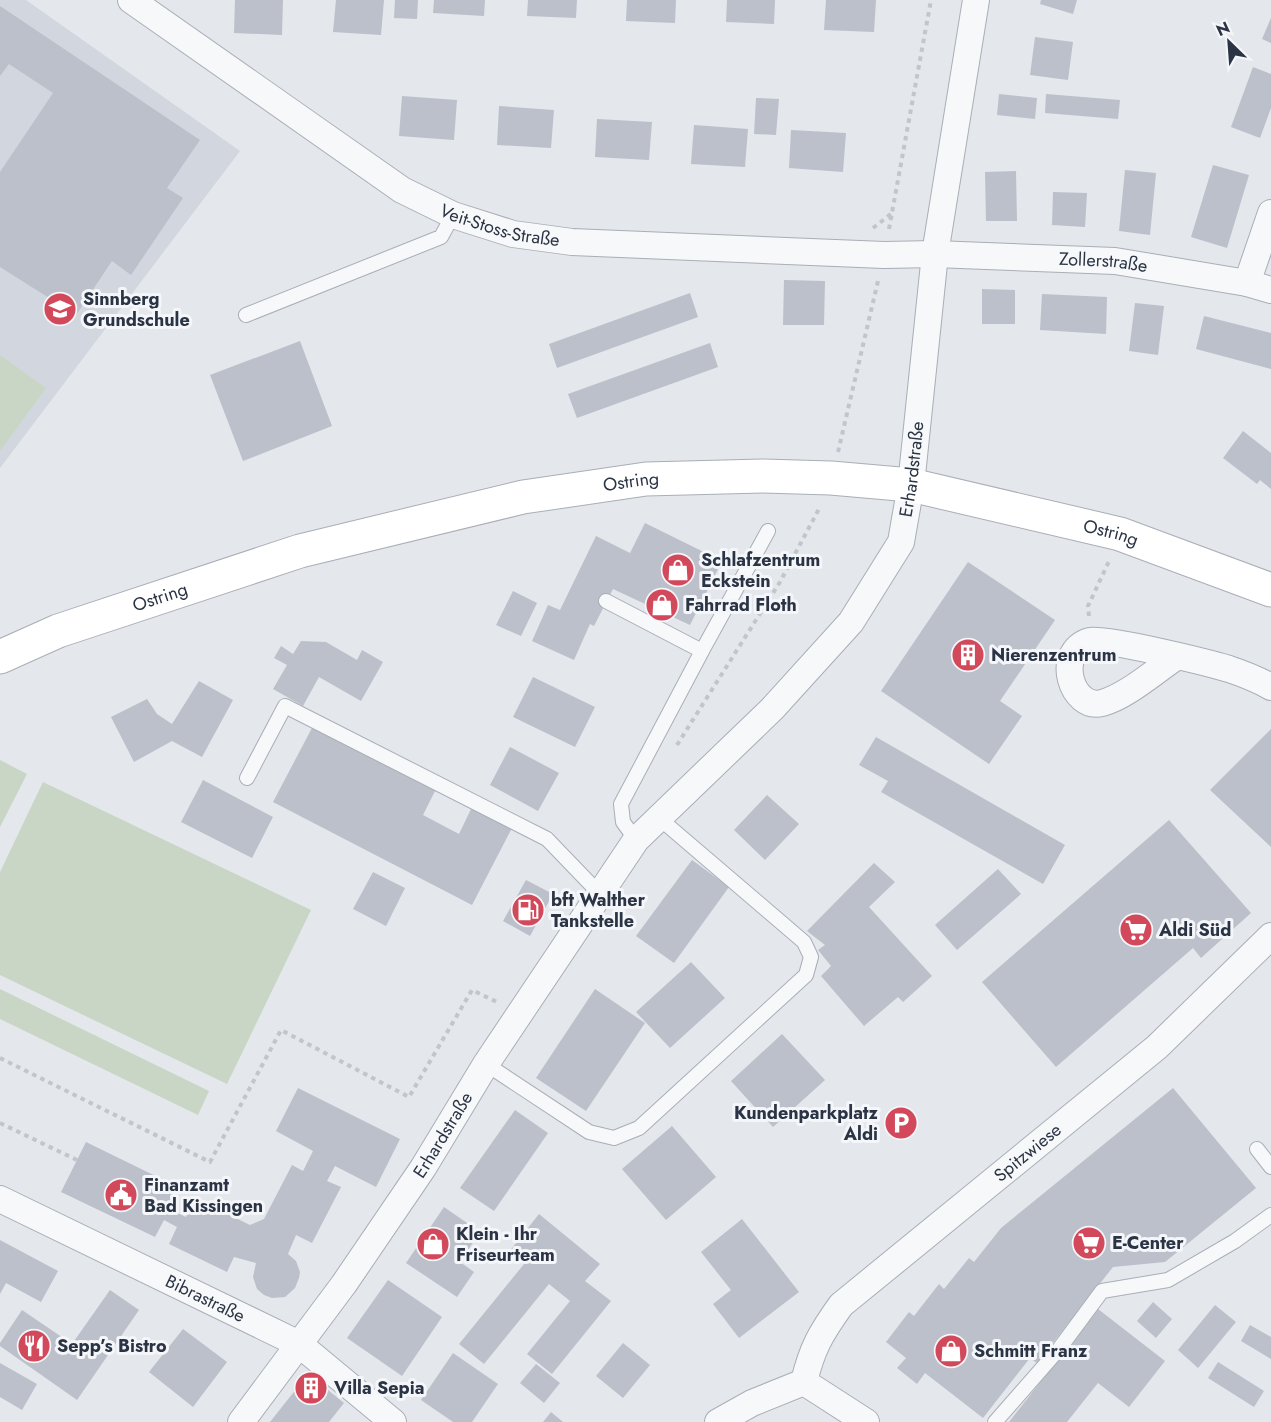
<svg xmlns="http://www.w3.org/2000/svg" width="1271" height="1422" viewBox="0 0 1271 1422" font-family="Jost,sans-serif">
	<rect width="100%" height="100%" fill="#e4e7ec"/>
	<path fill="#d2d6de" d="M0,0H26L240,151L0,468Z"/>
	<path fill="#c9d6c5" d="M0,355L46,388L0,451Z
		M0,760L27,774L0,827Z
		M43,782L311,910L227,1084L0,975V872Z
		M0,989L209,1091L198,1115L0,1019Z"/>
	<path fill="#bbc0ca" d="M235,0H283L282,35L234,33Z
		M336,0H384L381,35L333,32Z
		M395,0H418L417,19L394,18Z
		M434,0H485L484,16L433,13Z
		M528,0H577L576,18L527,16Z
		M627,0H676L675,23L626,21Z
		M727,0H775L774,24L726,22Z
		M826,0H876L874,32L824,30Z
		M1041,0H1077L1073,14L1040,4Z
		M0,6L200,140L167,188L183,198L131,275L112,261L76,315L0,267V172L53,93L9,64L0,76Z
		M1271,18V43L1262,39Z
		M1035,37L1073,42L1068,80L1030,75Z
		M1253,67L1271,74V108L1260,138L1231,127Z
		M999,94L1037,98L1035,119L997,115Z
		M1046,94L1120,100L1118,119L1045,113Z
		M402,96L457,100L454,140L399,136Z
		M756,98L779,99L776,135L754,134Z
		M499,106L554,110L551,148L497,145Z
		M597,119L652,122L649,160L595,157Z
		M694,125L748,129L745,167L691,164Z
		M791,130L846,133L843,172L789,168Z
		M1213,165L1249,175L1227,248L1191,237Z
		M1125,170L1156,173L1150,235L1119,231Z
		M1016,171L1017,221H986L985,172Z
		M1053,192L1087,193L1085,227L1052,225Z
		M784,280L825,281L824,325H783Z
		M982,289L1015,290V324H982Z
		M690,293L698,317L557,368L549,344Z
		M1042,294L1107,297L1106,334L1040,330Z
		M1135,303L1164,306L1158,355L1129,351Z
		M1204,316L1271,333V369L1196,349Z
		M300,341L332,426L243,461L210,375Z
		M710,343L718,367L577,418L568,394Z
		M1243,431L1271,453V489L1260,480L1257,484L1223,458Z
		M645,523L722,561L690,625L613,589L594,626L590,624L574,660L532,641L548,605L560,610L596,536L630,553Z
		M968,562L1055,620L1000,701L1022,716L989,764L881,691Z
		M513,591L537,603L521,636L496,625Z
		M301,641L326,642L357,660L362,650L383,662L361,701L319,677L303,706L273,689L287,665L274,658L281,646L293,654Z
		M533,677L595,707L575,747L513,717Z
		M199,681L233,700L202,757L172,741L134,762L111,717L147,699L157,714L172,724Z
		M313,726L436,789L423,815L459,834L472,807L512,828L472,905L273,802Z
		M1271,729V847L1210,790Z
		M876,737L1065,845L1043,884L881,792L888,781L859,765Z
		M510,747L559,773L538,811L490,785Z
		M203,780L273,817L252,858L181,822Z
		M767,795L799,824L765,860L734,830Z
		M1169,820L1251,913L1201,958L1193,948L1056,1067L982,982Z
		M692,860L729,887L674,963L636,936Z
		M874,863L895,882L869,907L932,976L903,1002L898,997L864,1026L821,976L831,966L818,950L825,945L807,931Z
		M998,869L1021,894L957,950L935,925Z
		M373,872L405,888L386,926L353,909Z
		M526,880L553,894L530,936L503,921Z
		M691,962L725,998L670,1048L636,1012Z
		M595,989L645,1023L586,1111L536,1078Z
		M782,1034L825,1080L773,1127L731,1081Z
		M298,1088L400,1139L376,1187L335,1166L327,1181L341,1187L312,1243L296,1235L288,1254L296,1261L300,1272L299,1278L295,1288L285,1297L272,1298L264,1295L257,1289L253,1277L256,1263L234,1257L227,1272L169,1244L177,1227L164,1220L155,1237L61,1192L86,1142L178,1187L167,1208L186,1217L195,1198L250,1225L264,1219L292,1165L303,1171L313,1151L276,1131Z
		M1173,1088L1256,1188L1165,1262L1113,1267L1037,1363L1030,1358L983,1418L925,1373L917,1384L897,1368L906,1358L886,1342L909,1312L914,1316L939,1284L944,1289L969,1258L974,1262L1001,1228Z
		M515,1110L548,1133L494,1211L460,1188Z
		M672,1126L716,1177L666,1220L622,1169Z
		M444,1207L480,1232L460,1262L474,1272L457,1297L406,1263Z
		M539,1214L600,1264L585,1281L611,1301L552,1374L527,1354L570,1301L549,1284L484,1364L459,1344L524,1264L509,1252Z
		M742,1219L799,1292L739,1338L713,1304L731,1290L701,1252Z
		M0,1240L58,1271L41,1302L6,1283L0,1294Z
		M388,1280L442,1317L402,1376L347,1338Z
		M110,1290L139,1310L77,1400L0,1346V1343L22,1310L72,1344Z
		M1153,1302L1172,1319L1156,1338L1137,1321Z
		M1215,1305L1236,1322L1198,1368L1178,1350Z
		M1098,1309L1165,1361L1129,1407L1098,1383L1067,1422H1009Z
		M1250,1325L1271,1337V1359L1241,1341Z
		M183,1329L227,1362L193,1407L149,1372Z
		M623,1343L650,1365L623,1398L596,1376Z
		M453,1353L498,1384L472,1422H453L421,1400Z
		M1218,1362L1264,1391L1254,1407L1208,1378Z
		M0,1363L37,1384L22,1410L0,1397Z
		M536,1364L560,1383L544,1403L520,1383Z
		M308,1374L344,1403L329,1422H270Z
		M551,1412L563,1422H543Z"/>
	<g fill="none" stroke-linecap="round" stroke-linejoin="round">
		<defs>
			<path id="lane" d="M246,315L441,237L453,215
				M606,601L702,651L621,804L623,822L636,840
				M702,651L768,531
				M247,778L285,706L547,839L600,894
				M486,1064L589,1132L614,1138L639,1128L806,975L811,957L804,942L659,818
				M1257,1149L1271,1167
				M995,1422L1059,1349L1102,1291L1168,1280L1235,1241L1271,1215"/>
			<g id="street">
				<path id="s1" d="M131,0L402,190L453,215L513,234L572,242L884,255L935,254L1115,261L1247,283L1271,290"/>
				<path d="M1247,283L1271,213"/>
				<path d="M1176,657C1155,671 1127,696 1102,703C1072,711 1053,652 1090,641C1104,637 1209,663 1229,669C1244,674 1257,679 1271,687"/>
				<path id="s2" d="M0,1199L299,1344L393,1422"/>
				<path id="s3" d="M804,1382C812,1348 821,1333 841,1305L1157,1047L1271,936"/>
				<path id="s4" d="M241,1422L344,1284L423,1168L486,1064L636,840L772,709L851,622L901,542L911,485L935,254L976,0"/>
				<path d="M718,1422L752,1403L804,1382L866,1422"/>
			</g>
			<g id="secondary">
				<path id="s5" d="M0,657L58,631L300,551L523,497L646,479L763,476L831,478L911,485L1120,534L1271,590"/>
			</g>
		</defs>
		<use href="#lane" stroke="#a9aeb7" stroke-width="16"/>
		<use href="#street" stroke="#a9aeb7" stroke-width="28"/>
		<use href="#secondary" stroke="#a9aeb7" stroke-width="35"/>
		<path stroke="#c2c5cb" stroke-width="4" stroke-dasharray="4.5 4.5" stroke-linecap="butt" d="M873,228L891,214
			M889,229L931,0
			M838,452L878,281
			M1089,616L1088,606L1110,559
			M677,745L780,582L820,507
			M0,1058L210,1162L281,1030L409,1097L472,990L497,1002
			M0,1123L77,1160"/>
		<use href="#lane" stroke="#f7f8fa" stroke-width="14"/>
		<use href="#street" stroke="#f7f8fa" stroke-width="26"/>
		<use href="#secondary" stroke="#fff" stroke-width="33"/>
	</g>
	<defs>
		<symbol id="school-disc" viewBox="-11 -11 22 22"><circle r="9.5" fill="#d1495b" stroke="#f4f6f9"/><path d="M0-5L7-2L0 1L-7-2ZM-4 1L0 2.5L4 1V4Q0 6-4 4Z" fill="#fff"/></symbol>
		<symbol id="shop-disc" viewBox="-11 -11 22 22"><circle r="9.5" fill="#d1495b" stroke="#f4f6f9"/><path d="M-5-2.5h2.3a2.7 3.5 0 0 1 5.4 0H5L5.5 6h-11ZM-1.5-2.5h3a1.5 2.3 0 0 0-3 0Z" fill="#fff"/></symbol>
		<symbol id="building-disc" viewBox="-11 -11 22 22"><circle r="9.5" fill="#d1495b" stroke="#f4f6f9"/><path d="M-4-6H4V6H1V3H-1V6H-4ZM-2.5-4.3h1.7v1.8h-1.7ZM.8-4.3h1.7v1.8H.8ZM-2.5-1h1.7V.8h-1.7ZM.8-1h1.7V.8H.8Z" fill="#fff"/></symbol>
		<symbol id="fuel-disc" viewBox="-11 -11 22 22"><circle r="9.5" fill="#d1495b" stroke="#f4f6f9"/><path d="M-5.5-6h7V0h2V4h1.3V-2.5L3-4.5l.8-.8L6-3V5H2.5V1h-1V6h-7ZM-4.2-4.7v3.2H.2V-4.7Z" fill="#fff"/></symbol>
		<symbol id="supermarket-disc" viewBox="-11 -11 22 22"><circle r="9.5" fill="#d1495b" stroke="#f4f6f9"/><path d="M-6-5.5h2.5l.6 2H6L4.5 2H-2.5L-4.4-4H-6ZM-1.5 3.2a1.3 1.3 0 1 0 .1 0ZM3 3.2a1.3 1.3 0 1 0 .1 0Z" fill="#fff"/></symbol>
		<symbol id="parking-disc" viewBox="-11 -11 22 22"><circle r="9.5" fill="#d1495b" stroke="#f4f6f9"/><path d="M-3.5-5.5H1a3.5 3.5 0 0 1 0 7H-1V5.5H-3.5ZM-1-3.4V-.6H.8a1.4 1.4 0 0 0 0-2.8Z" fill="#fff"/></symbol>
		<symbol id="civic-disc" viewBox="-11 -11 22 22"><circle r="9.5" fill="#d1495b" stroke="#f4f6f9"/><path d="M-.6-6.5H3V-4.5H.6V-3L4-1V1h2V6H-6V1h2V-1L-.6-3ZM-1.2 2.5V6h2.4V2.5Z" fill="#fff"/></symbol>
		<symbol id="restaurant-disc" viewBox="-11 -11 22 22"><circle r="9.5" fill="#d1495b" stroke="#f4f6f9"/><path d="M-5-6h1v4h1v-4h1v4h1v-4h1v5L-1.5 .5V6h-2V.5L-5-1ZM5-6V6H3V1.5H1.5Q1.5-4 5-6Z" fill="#fff"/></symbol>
	</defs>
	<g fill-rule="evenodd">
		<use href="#school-disc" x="41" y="290" width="38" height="38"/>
		<use href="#shop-disc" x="659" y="551" width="38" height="38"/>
		<use href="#shop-disc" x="643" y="586" width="38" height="38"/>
		<use href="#building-disc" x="949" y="636" width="38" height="38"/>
		<use href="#fuel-disc" x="509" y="891" width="38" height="38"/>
		<use href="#supermarket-disc" x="1117" y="911" width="38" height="38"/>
		<use href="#parking-disc" x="882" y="1104" width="38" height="38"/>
		<use href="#civic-disc" x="102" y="1176" width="38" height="38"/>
		<use href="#supermarket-disc" x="1070" y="1224" width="38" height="38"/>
		<use href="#shop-disc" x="414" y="1225" width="38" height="38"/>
		<use href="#restaurant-disc" x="15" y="1327" width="38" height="38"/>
		<use href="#shop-disc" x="932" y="1332" width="38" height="38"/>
		<use href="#building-disc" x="292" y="1369" width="38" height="38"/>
	</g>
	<g text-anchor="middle" stroke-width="6" stroke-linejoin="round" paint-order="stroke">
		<g font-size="18" fill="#2b3445" stroke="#f4f6f9">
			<text dy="6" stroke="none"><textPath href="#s1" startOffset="436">Veit-Stoss-Straße</textPath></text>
			<text dy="6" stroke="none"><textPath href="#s1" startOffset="1042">Zollerstraße</textPath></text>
			<text dy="6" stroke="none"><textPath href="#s4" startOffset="1178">Erhardstraße</textPath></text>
			<text dy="6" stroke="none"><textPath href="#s5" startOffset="657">Ostring</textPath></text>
			<text dy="6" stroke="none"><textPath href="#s5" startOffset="1143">Ostring</textPath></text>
			<text dy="6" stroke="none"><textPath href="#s5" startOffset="171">Ostring</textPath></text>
			<text dy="6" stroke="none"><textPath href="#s4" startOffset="351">Erhardstraße</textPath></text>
			<text dy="6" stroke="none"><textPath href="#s3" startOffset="327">Spitzwiese</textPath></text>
			<text dy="6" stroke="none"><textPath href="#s2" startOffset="228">Bibrastraße</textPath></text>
		</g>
		<g font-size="18" font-weight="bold" fill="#2b3445" stroke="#f4f6f9" text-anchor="start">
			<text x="83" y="305">Sinnberg<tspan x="83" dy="21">Grundschule</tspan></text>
			<text x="701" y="566">Schlafzentrum<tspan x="701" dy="21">Eckstein</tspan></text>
			<text x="685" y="611">Fahrrad Floth</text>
			<text x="991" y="661">Nierenzentrum</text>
			<text x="551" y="906">bft Walther<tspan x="551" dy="21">Tankstelle</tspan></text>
			<text x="1159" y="936">Aldi Süd</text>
			<text x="878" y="1119" text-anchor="end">Kundenparkplatz<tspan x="878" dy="21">Aldi</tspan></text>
			<text x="144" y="1191">Finanzamt<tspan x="144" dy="21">Bad Kissingen</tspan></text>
			<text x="456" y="1240">Klein - Ihr<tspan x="456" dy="21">Friseurteam</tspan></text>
			<text x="1112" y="1249">E-Center</text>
			<text x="57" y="1352">Sepp’s Bistro</text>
			<text x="974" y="1357">Schmitt Franz</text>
			<text x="334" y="1394">Villa Sepia</text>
		</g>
	</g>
	<g transform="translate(1229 42) rotate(335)" stroke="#f4f6f9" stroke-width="4.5" paint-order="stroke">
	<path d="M0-4.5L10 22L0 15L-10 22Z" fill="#2b3445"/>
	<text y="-9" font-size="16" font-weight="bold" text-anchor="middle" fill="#2b3445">N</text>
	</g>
</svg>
